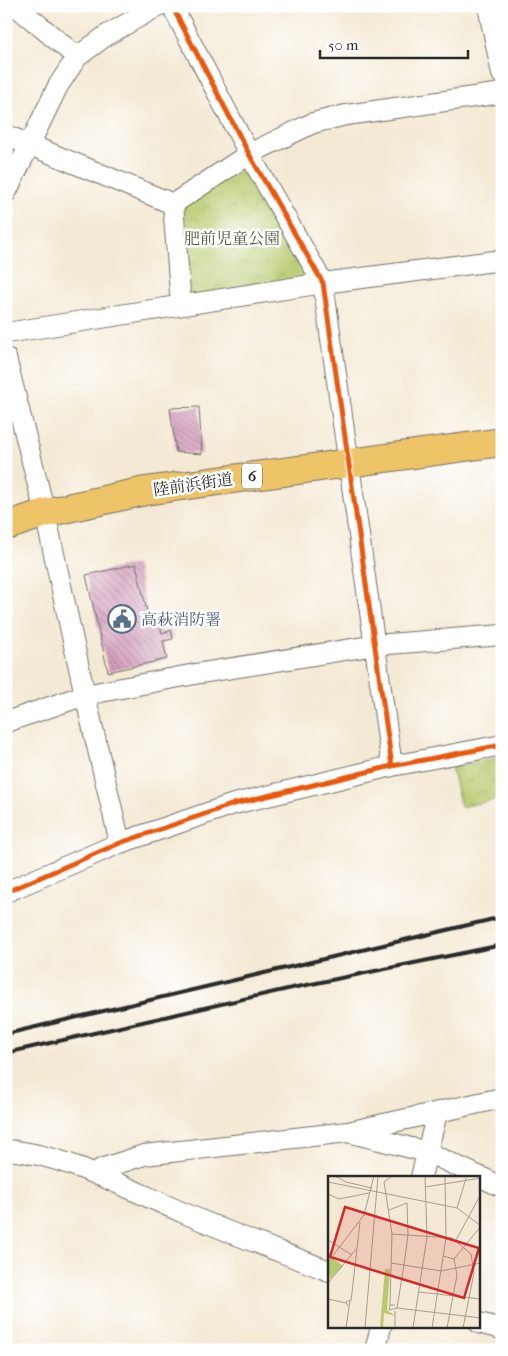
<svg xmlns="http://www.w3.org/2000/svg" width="508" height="1356" viewBox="0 0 508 1356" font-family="'IM FELL French Canon','Noto Serif JP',serif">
	<defs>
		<pattern id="park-crowns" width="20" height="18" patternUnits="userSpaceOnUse" patternTransform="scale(1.25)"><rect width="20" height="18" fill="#b8ca6e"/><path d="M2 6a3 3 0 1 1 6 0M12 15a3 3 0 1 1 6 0" fill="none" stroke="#9eae5f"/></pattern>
		<pattern id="building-back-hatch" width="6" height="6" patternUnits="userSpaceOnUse" patternTransform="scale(1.25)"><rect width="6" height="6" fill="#d49ebc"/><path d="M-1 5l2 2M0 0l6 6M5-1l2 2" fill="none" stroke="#ac8199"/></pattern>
	</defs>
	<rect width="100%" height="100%" fill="#fff"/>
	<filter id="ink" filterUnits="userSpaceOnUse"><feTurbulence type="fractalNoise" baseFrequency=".02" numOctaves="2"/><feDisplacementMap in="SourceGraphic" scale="10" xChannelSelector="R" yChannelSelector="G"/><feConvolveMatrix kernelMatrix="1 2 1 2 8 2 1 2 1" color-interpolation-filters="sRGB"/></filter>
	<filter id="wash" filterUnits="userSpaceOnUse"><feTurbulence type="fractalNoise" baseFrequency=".0096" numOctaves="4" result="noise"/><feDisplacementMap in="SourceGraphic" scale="20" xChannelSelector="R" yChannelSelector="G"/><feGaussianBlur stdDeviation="1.12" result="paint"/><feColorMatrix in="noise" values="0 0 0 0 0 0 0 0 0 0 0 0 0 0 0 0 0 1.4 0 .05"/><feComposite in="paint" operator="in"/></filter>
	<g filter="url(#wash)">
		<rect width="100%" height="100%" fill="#f4e9d4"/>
		<path fill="url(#park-crowns)" stroke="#727a4c" d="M249,154L323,283L181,305L173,204Z
			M502,757V798L461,807L451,767Z"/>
		<g id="blocks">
			<path fill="url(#building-back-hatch)" d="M199,407L202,454L176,452L170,408Z
				M136,564L149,620L158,618L162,633L171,630L173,639L163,641L167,659L108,672L86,575Z"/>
		</g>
	</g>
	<g filter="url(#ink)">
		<use href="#blocks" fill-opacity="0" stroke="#716e66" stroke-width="1"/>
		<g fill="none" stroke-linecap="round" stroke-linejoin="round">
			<defs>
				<path id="minor" d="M16,6L77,57
					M172,6L249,154L323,283L392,766
					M488,6L502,74
					M6,135L173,204
					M6,193L58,86L77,57L107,35L158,6
					M181,305L173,204L249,154L313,123L346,115L502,93
					M6,333L323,283L502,260
					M6,358L45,513L85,695L120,843
					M6,722L85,695L195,674L376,645L502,635
					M6,892L120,843L234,804L392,766L502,745
					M352,1131L502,1098
					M6,1150C65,1154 130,1190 184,1213C232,1234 281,1252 329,1271
					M101,1176V1169L144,1155L348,1132L427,1152L502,1187
					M421,1177L437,1113
					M479,1323L502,1329
					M375,1350L381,1327"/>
				<path id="highway" d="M6,526L45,513L145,491L502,442"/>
			</defs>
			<use href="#minor" stroke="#716e66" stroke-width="22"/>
			<use href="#highway" stroke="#716e66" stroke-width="30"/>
			<use href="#minor" stroke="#fff" stroke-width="20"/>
			<use href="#highway" stroke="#eec469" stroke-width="28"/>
			<path stroke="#2b2b2b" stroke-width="4" d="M6,1034L502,917
				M6,1053L292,988L502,945"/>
			<defs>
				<path id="cycleway" d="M172,6L249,154L323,283L392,766
					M6,892L120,843L234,804L392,766L502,745"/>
			</defs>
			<use href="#cycleway" stroke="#fff" stroke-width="8"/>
			<use href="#cycleway" stroke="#e8590c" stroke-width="5"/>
		</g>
	</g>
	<defs>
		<symbol id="civic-ring" viewBox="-11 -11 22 22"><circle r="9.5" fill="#fff" stroke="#5c6f8a" stroke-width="1.5"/><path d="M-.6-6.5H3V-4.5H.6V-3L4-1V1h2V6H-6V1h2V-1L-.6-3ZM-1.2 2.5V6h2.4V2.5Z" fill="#5c6f8a"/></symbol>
	</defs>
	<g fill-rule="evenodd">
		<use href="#civic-ring" x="106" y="603" width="32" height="32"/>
	</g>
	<g text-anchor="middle" stroke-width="5" stroke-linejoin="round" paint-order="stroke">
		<rect fill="#fff" stroke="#6b6b6b" stroke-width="1" x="242" y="463.5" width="20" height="25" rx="4"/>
		<g font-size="15" font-weight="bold" fill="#2b2b2b">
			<text x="252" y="481">6</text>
		</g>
		<g font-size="16" fill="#555b3f" stroke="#fff">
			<text x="232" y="244">肥前児童公園</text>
		</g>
		<g font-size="16" fill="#2b2b2b" stroke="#fff">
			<text transform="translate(193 484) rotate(-8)" y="6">陸前浜街道</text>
		</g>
		<g font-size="16" fill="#4e5e75" stroke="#fff" text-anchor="start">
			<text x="141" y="625">高萩消防署</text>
		</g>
	</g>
	<g transform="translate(328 1176)">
		<rect width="152" height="152" fill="#f4e9d4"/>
		<path d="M4,82L15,90L2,103L0,86ZM57,93H62L59,134L67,140L56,137L55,152H52Z" fill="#b8ca6e"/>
		<path fill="none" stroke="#a49d90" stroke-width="1" d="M7,0L18,6L44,12M0,6L129,32L153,50M97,11L153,2M0,18L11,23L41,17M129,32L138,2M61,34L79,27L80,59L76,89L69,132L61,134L62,129H67M64,58L124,62L143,78L146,97L135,152M0,64L24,79M128,64L153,18M115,80L126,83L129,99L119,152M126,83L153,50M0,86L36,39L46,0M63,87L113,95L153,87M0,107L29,72L32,46M91,116L153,123M0,123L18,127M23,125L29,73M62,129L64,58L56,6L64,0M69,132L153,142M18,152L22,124L18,126L20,130M37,152L50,0M67,152V135M85,152L99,61L97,0M104,152L118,62L117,0"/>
		<path fill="#d62828" fill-opacity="0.15" stroke="#d62828" stroke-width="2.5" d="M17,31L151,72L136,122L2,81Z"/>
		<rect width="152" height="152" fill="none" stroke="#2b2b2b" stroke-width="2.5"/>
	</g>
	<rect width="508" height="1356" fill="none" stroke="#fff" stroke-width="25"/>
	<path d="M320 50v8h148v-8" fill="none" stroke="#2b2b2b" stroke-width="2.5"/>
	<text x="328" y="50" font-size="15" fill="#2b2b2b" stroke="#ffffff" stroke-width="4" paint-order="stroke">50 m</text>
</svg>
